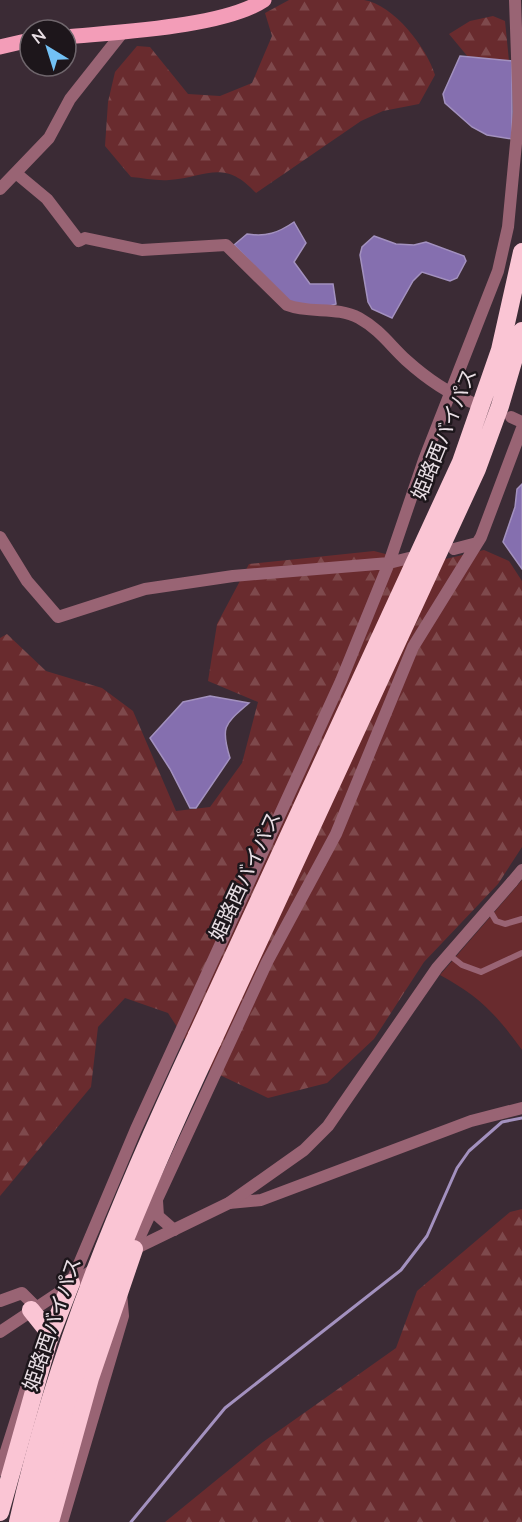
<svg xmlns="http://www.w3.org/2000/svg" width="522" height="1522" viewBox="0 0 522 1522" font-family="Lato,'Noto Sans JP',sans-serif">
	<defs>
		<pattern id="forest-firs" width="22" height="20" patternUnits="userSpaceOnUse" patternTransform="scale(1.5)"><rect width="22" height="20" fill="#692b2e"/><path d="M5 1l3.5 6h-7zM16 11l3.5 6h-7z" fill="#7e494c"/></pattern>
	</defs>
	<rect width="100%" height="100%" fill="#3b2b35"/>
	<path fill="#692b2e" d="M522,880V1050C495,1013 480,997 440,975Z"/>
	<path fill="url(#forest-firs)" d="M289,0C313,0 341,0 364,0C394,5 427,48 435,75L419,104L383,111L361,121L256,193C224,158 207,177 169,180C157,181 143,178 131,177L105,146L108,102L115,72L137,46L150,47L188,94L220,96L252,83L272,36L265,13Z
		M493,16L505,21L509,61L468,57L449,34L470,21Z
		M484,550L509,561L522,581V847L498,884L424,962L374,1039L327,1083L268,1098L203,1067L168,1013L125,998L98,1027L91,1087L0,1196V638L7,634L46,671L102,688L133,711L176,811L210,807L242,763L258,702L208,681L217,624L249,564L374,551L424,564Z
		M522,1209V1522H165L263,1442L396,1348L417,1291L510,1212Z"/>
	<path fill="#856faf" stroke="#a391bf" stroke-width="1.5" d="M460,56L512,61V139L487,135L472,127L445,103L443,94Z
		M294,222L306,243L294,262L310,284H333L336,304L327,307L290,303L234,245L247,234C266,237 278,233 294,222Z
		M374,236L396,244L414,245L426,242L464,256L466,261L457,278L450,281L422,272L413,281L392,318L372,309L368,302L360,255L362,247Z
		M522,484V569L503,542L515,507L517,489Z
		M210,696L249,703C225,724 220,726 230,758L196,808H190L170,769L150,738L183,702Z"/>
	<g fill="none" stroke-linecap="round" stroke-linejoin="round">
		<path stroke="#a391bf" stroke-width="3" d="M131,1522L225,1408L401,1270L427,1236L457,1168L469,1151L502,1122L522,1118"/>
		<path stroke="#996474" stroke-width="6" d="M489,909L496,921L505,924L522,919
			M448,954L462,965L481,972L522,953"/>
		<path stroke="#996474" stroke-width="12" d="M17,174L47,199L79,241L85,238L142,250L226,245L287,305C310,314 337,306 359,318C379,329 390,345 406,360C426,378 447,393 471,402
			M0,189L49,138L70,99L123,32
			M511,417L522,422
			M0,537L27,581L58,617L145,589L233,576L389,563L409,558
			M454,549L477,543
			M512,882L522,870
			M157,1201L158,1216L174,1230
			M229,1203L261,1200L471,1121L522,1108
			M134,1249L267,962L336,834L413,647L481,537L522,428
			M71,1283L136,1129L341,681L389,563L424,460L498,271L508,227L519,112L515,0
			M0,1301L22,1293L36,1307
			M0,1470L27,1385
			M62,1522L123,1316L121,1292"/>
		<path stroke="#996474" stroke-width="12" d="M128,1252L229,1203L304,1150L328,1126L437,968L512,882
			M0,1332L96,1268"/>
		<path stroke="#f39db8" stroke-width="15" d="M66,37C117,32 224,27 264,0
			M0,47L30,40"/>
		<path stroke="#fac5d4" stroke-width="18" d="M197,1035L461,462L500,350L522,252
			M212,1042L477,469L500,406L522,331
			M31,1310L47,1330L48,1342
			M0,1512L48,1342L71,1283
			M50,1522L90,1378L134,1249"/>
		<path stroke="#fac5d4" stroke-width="18" d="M18,1522C56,1351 123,1193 197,1035
			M34,1522C74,1351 138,1200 212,1042"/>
	</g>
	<g text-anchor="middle" stroke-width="5" stroke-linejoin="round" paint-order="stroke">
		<g font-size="20" fill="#e9dfe5" stroke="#1d161b">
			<text transform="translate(444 434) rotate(-68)" y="7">姫路西バイパス</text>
			<text transform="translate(245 876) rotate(-65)" y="7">姫路西バイパス</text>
			<text transform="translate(52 1324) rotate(-71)" y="7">姫路西バイパス</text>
		</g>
	</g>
	<g transform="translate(48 48) rotate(322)"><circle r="28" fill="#1d161b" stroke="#6f666c" stroke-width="1.5"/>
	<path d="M0-4.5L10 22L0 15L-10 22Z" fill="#72c1f5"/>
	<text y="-9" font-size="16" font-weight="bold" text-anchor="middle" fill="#e9dfe5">N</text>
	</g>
</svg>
